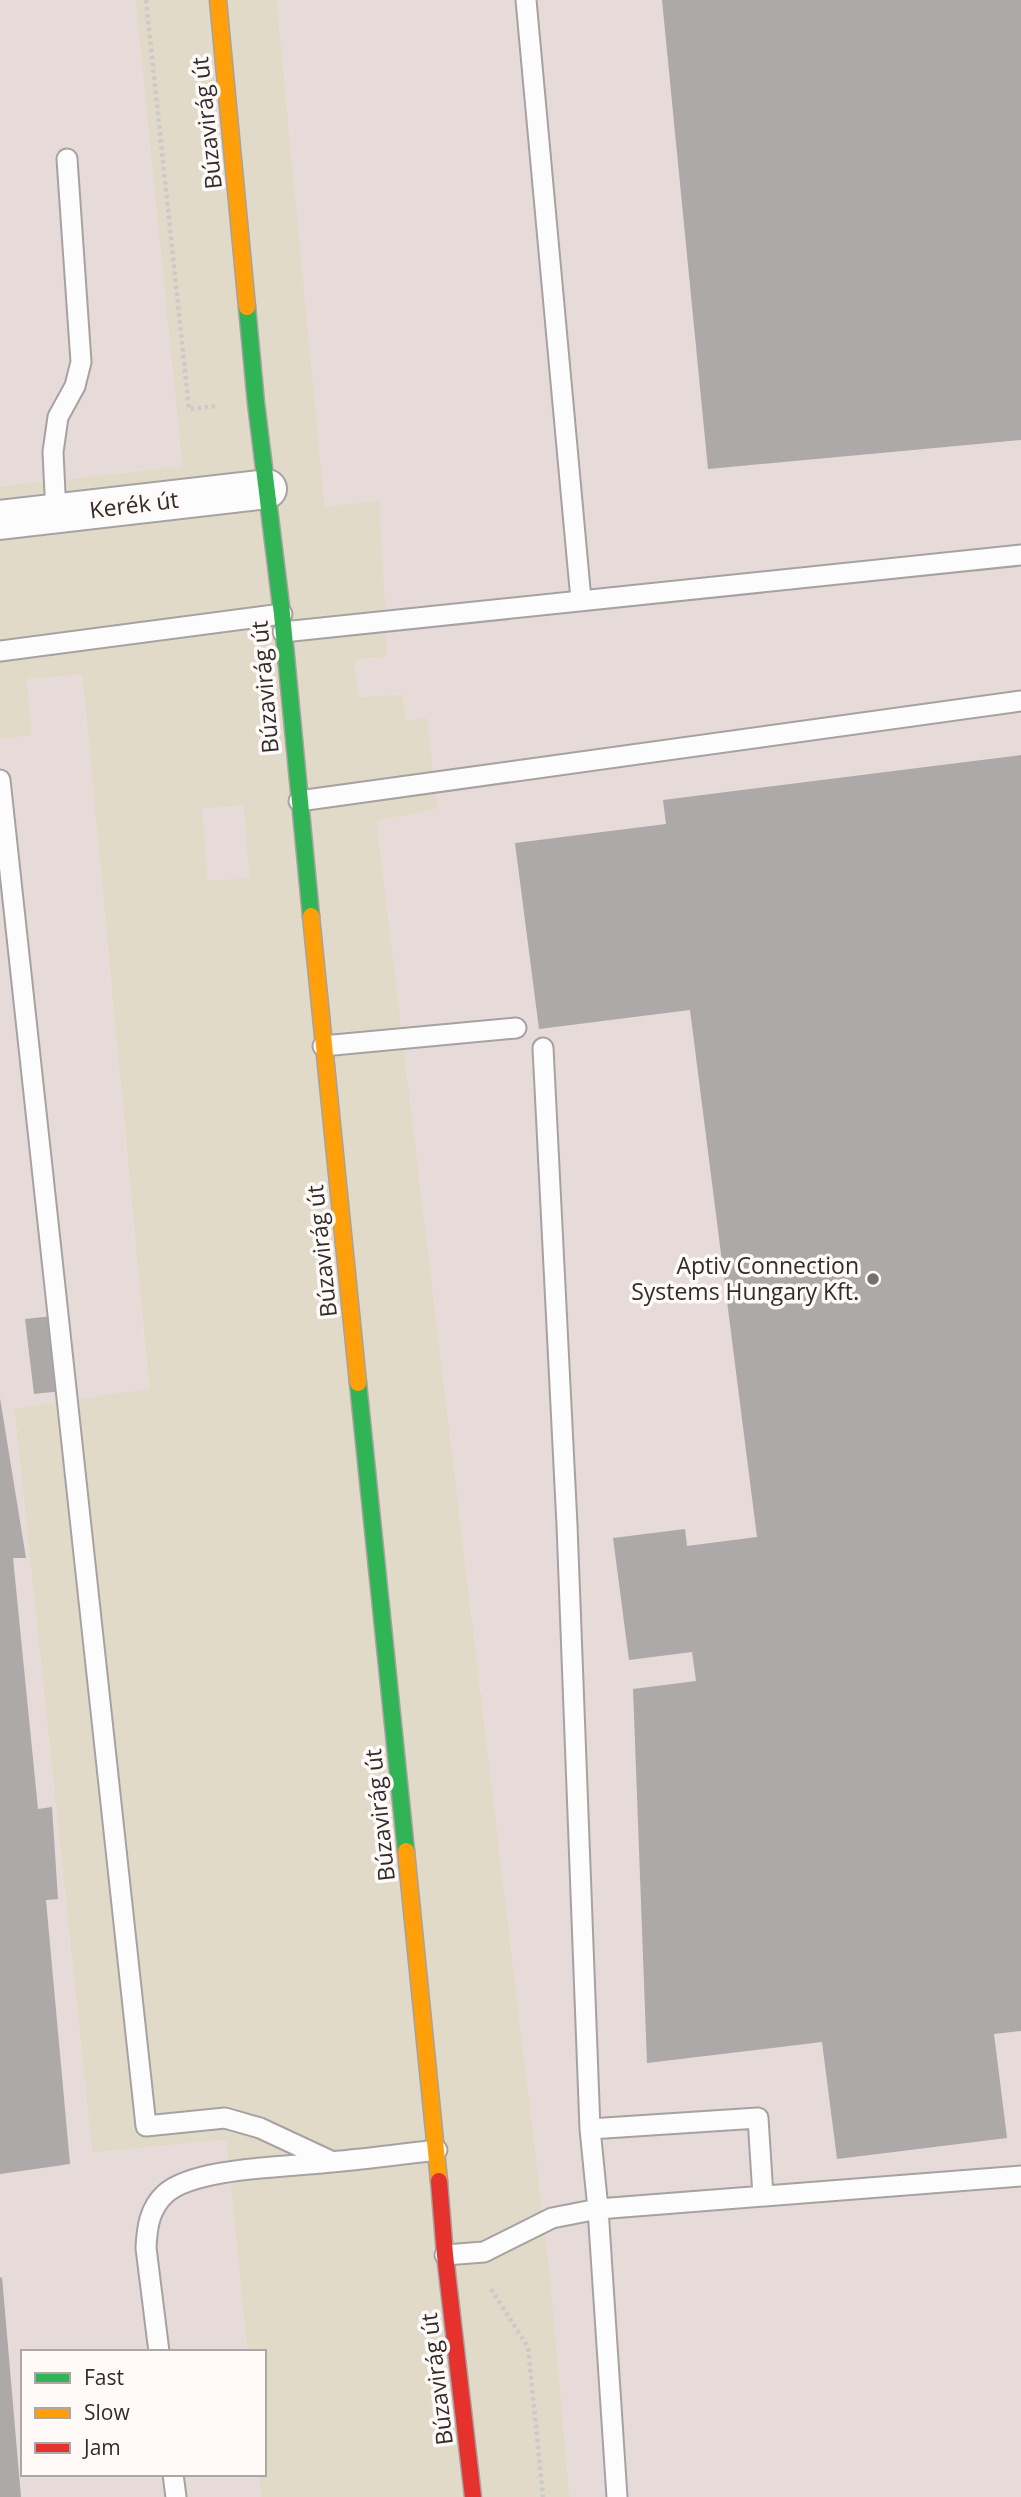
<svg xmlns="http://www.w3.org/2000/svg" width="1021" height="2497" viewBox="0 0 1021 2497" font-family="'Open Sans',sans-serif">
	<rect width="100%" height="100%" fill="#f1eceb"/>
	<path fill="#e6dbd8" d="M0,0H135L182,466L0,486Z
		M277,0H1021V2497H570L550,2273L377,821L438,809L427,718L407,723L403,694L359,697L355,660L388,657L378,500L325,508Z
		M82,675L149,1390L14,1408L92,2153L226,2140L247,2352H23V2474H259L261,2497H0V739L32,736L27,679Z
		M243,806L249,878L208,882L201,809Z"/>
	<path fill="#e2dac9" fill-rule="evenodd" d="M135,0H277L325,507L379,500L388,657L355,660L359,697L403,694L407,722L427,717L438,809L377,821L550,2273L570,2497H261L259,2474H264V2352H247L226,2140L92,2153L14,1408L149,1389L82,675L27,679L32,736L0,739V486L182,466ZM243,806L249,878L208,881L202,809Z"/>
	<path fill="#aca9a8" d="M662,0H1021V440L708,469Z
		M1021,755V2031L994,2034L1007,2138L837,2159L822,2042L647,2063L633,1689L696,1681L692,1652L629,1660L613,1538L685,1529L687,1546L757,1537L690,1010L539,1029L515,843L666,824L663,800Z
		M53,1316L62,1391L34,1394L25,1319Z
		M0,1398L26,1558H13L38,1809L52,1807L58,1899L46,1900L70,2164L0,2174Z
		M2,2277L21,2497H0V2278Z"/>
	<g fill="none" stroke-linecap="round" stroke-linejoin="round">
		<defs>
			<path id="lane" d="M526,0L581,600
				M56,514L53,452L58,417L75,386L81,362L67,159
				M283,632L1021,555
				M0,651L282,614
				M0,780L146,2126L225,2118L260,2128L333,2162
				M299,801L1021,701
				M323,1046L516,1028
				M590,2129L758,2118L763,2196
				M445,2255L484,2252L552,2218L598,2209L590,2129L567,1525L543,1048
				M159,2352L146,2248C147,2228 149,2209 165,2194C194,2167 290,2167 331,2162C366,2159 402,2154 437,2150
				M173,2474L176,2497
				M617,2497L598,2209L1021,2176"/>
			<path id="street" d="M0,520L267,489"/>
			<path id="fast" d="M247,307L256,403L282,614L311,916
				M358,1383L406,1851"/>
			<path id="slow" d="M218,0L247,307
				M311,916L358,1383
				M406,1851L439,2181"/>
			<path id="jam" d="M439,2181L445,2255L473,2497"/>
		</defs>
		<use href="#lane" stroke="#a6a2a1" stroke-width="23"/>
		<use href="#street" stroke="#a6a2a1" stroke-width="42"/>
		<use href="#fast" stroke="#a6a2a1" stroke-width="19"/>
		<use href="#slow" stroke="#a6a2a1" stroke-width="19"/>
		<use href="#jam" stroke="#a6a2a1" stroke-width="19"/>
		<path stroke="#cccac9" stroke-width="4.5" stroke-dasharray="3.5 3.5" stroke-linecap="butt" d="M146,0L189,409L217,406
			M491,2289L528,2347L543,2497"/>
		<use href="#lane" stroke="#fdfcfc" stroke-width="19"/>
		<use href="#street" stroke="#fdfcfc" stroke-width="38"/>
		<use href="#fast" stroke="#30b455" stroke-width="16"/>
		<use href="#slow" stroke="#ff9f0a" stroke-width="16"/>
		<use href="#jam" stroke="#e5322d" stroke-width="16"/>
	</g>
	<circle fill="#74706f" stroke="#fff9f8" stroke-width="2.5" cx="873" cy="1279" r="7"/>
	<g text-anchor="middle" stroke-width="7" stroke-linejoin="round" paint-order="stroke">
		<g font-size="23" fill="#302d2c" stroke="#fff9f8">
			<text transform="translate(207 123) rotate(-96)" y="8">Búzavirág út</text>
			<text transform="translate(134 505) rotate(-7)" y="8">Kerék út</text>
			<text transform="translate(265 687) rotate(-95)" y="8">Búzavirág út</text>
			<text transform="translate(322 1251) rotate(-96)" y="8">Búzavirág út</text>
			<text transform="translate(380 1815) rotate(-96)" y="8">Búzavirág út</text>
			<text transform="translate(437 2379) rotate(-97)" y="8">Búzavirág út</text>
		</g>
		<g font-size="23" fill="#302d2c" stroke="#fff9f8" text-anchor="end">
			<text x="859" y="1274">Aptiv Connection<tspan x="859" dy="26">Systems Hungary Kft.</tspan></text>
		</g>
	</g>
	<rect x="21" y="2350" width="245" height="126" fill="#fff9f8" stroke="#aca7a6" stroke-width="2"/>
	<rect x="35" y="2373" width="35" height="10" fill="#30b455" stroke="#aca7a6" stroke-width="2"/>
	<text x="84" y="2385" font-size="21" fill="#302d2c">Fast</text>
	<rect x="35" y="2408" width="35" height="10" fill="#ff9f0a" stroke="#aca7a6" stroke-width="2"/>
	<text x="84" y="2420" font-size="21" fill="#302d2c">Slow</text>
	<rect x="35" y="2443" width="35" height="10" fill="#e5322d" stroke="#aca7a6" stroke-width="2"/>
	<text x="84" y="2455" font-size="21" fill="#302d2c">Jam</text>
</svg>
